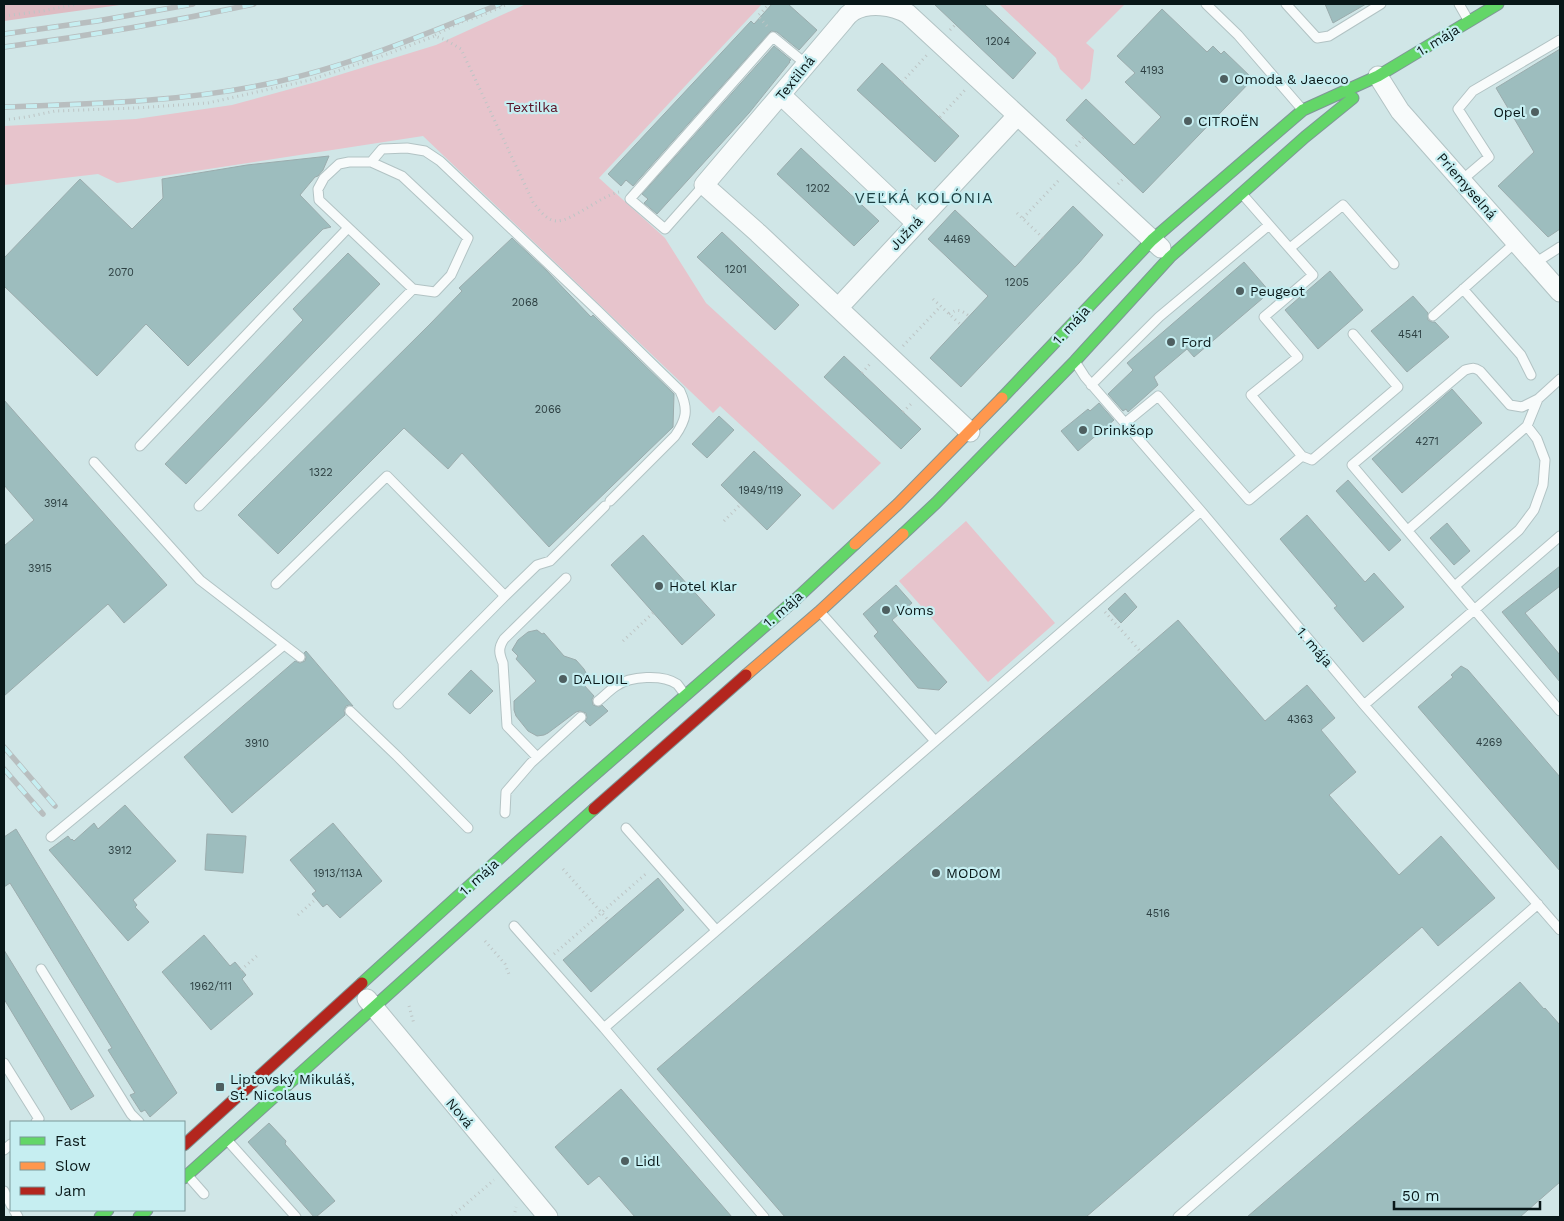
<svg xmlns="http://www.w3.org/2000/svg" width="1564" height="1221" viewBox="0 0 1564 1221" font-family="'Work Sans',sans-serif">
	<rect width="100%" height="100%" fill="#d0e6e7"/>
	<path fill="#e7c4cc" d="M526,4H762L599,178L665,238L706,303L881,463L833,510L720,406L713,413L423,136L117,183L98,174L4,185V126L136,119L232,105L316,82L436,45Z
		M999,4H1125L1086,43L1094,50L1090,81L1082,90L1060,69L1056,58Z
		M966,521L1055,623L988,682L899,581Z"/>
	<path fill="#debbc2" d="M4,4H127L4,21Z"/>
	<path fill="#9dbdbe" stroke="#9bacad" d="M772,4H788L817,30L799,50L777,32L771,31L769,33L633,186L626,180L621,186L608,174L751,21L754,24Z
		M934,4H984L1036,53L1013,79Z
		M1325,4H1366L1333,23Z
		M1162,9L1207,52L1213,46L1221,54L1224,51L1253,79L1143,193L1066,120L1086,99L1134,145L1161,117L1125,82L1135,73L1117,56Z
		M774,46L791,60L789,61L790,62L749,113L657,214L644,203L648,199L642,194Z
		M1560,49V229L1548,237L1498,186L1534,152L1496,88Z
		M882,63L959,136L935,162L857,90Z
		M801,148L879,221L854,246L777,174Z
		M329,156L323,170L318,176L315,177L300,195L331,227L323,229L188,366L146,324L97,376L4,286V258L80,179L132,229L163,198L162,179L247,165Z
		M1073,206L1103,235L1079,263L961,387L930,358L988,296L928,239L955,210L1015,267Z
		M722,232L799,305L775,330L697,257Z
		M512,238L546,270L591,317L593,315L674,394L673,427L549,547L462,453L448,469L404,428L278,554L238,515L430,324L462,291L459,288Z
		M348,253L380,284L186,484L165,464L303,320L293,309Z
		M1244,262L1270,292L1194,357L1187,349L1154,377L1158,385L1128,412L1126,409L1123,411L1108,394L1133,370L1127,363Z
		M1330,271L1363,310L1318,349L1285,310Z
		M1413,296L1428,313V320L1432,322H1435L1449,337L1407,372L1371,331Z
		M844,356L921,429L901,449L824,377Z
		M1452,389L1482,423L1402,493L1372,459Z
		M4,400L167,585L124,623L108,604L4,696V546L34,520L4,485Z
		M1099,403L1114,420L1078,451L1061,431L1088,409L1090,411Z
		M719,416L734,430L707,458L692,444Z
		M754,451L801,495L767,530L721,485Z
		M1348,480L1401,540L1389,551L1336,491Z
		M1307,515L1365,582L1374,573L1404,607L1363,642L1334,608L1337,606L1280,539Z
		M1447,523L1470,551L1454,565L1430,538Z
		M643,535L715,615L682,645L611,565Z
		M1560,566V586L1525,613L1560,655V682L1502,612Z
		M896,585L912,603L892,620L947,682L939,690L918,688L874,636L878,632L863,614Z
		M1125,593L1137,607L1121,623L1108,609Z
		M1178,620L1265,721L1307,685L1335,718L1321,730L1356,772L1329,795L1399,875L1441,836L1495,898L1438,946L1422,927L1086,1217H785L657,1069Z
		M537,630L542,634L544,633L564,656L576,660L584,669L586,673L583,684L594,696L592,699L593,705L599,707L602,705L608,711L590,726L585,721L587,718L586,713L580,711L576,712L548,733L544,735L537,736L528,731L516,716L514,710V701L536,681L516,659L518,656L512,650L518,640L528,632Z
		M306,651L353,706L349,705L346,706L344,710L345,715L232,813L184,757L295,661L300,663L305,661L306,657L304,653Z
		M1461,666L1468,670L1560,777V871L1418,707L1453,677L1451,675Z
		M471,670L493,691L470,714L448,694Z
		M125,805L176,861L133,900L137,905L135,907L149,922L128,941L49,850L68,836L71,840L72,839L74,841L94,823L98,829Z
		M333,823L382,881L340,918L327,904L323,907L312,894L316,891L290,860Z
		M16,829L177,1093L150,1117L145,1110L141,1112L130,1095L135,1093L108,1050L112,1048L10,883L4,887V837Z
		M207,834L246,836L243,873L205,870Z
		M658,878L684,910L591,992L563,960Z
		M204,935L230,966L235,962L246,975L242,979L253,994L211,1030L162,972Z
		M4,950L94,1096L71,1110L4,999Z
		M1520,982L1544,1009L1545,1008L1560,1025V1182L1520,1217H1247Z
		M621,1089L732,1217H635L599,1176L588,1185L555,1147Z
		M269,1123L286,1141L285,1144L335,1201L316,1217H314L248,1142Z"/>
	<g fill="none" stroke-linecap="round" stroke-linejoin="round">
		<defs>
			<path id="lane" d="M1206,4L1238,35L1301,108
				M1286,4L1317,38L1329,36L1381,4
				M1459,4L1467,18
				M371,162L382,149L407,148L425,151L440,161L597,310L680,391C689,410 686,420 675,436L610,501
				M1462,180L1489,157L1458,109L1473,91L1560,40
				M704,185L665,229L630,199L773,37L806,64
				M1290,248L1343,205L1394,264
				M1535,263L1560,247
				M1463,289L1521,355L1531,375
				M1433,316L1516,242
				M1076,363L1085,377L1201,511L1364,705L1560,930
				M1091,385L1159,317L1269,225
				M1538,399L1522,407L1510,405L1480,371C1474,367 1472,368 1465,370L1352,465L1560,711
				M1125,423L1158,396L1249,500L1302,456L1251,395L1298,357L1264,317L1313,275L1243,195
				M140,446L348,228
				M1302,456L1312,460L1398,387L1353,334
				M94,462L200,580L300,657
				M199,506L413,289L319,200L318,189L324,178L339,164L349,162H371L402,176L468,238L451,275L435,292L413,289
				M1408,530L1527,426L1538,399L1560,379
				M276,584L387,476L505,596L398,704
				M1455,586L1519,530L1534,510L1543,485L1545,460L1537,439L1527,426
				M505,596L537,565L550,561L605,506
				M822,614L935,741
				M598,701C604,696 610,690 616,686C630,676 663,674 677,684C679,686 682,691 684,693
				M1364,705L1560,536
				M350,711L397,756L468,828
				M537,757L507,726L503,663C499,653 498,648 504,639L566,578
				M505,813L506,792L531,763L581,717
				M626,828L716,930
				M51,837L284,645
				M514,926L604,1028
				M41,969L131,1114L139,1122
				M4,1063L39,1119L36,1122
				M228,1141L296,1217
				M4,1150L11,1144
				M189,1177L204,1194
				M4,1191L11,1205
				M14,1210L18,1217
				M764,1217L604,1028L1201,511
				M1178,1217L1538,904"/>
			<path id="street" d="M1378,76L1400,111L1560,292
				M781,95L916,223
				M838,308L1017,116
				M970,432L758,233L704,185L844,20C846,17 850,13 853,11C869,2 893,5 908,14L1161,248
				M367,999L548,1217"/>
			<path id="fast" d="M1002,398L1152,240L1303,110L1378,76L1498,4
				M903,534L936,503L1075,361L1170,257L1305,137L1353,98
				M362,983L521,839L797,598L855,544
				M184,1178L594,809
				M100,1217L108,1210
				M139,1217L147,1210"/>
			<path id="slow" d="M855,544L898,504L1002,398
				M746,675L819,612L903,534"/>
			<path id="jam" d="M594,809L746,675
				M184,1145L362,983"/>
		</defs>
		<use href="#lane" stroke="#b2c3c4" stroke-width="11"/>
		<use href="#street" stroke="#b2c3c4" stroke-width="21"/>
		<use href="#fast" stroke="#7f9697" stroke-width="13"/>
		<use href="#slow" stroke="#7f9697" stroke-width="13"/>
		<use href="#jam" stroke="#7f9697" stroke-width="13"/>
		<path stroke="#bdc5c5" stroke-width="3" stroke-dasharray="1 4" stroke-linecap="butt" d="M4,16L42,11L78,4
			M767,26L758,16L769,4
			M950,30L955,25
			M435,35L461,22L478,17L508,4
			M902,82L927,55
			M940,117L965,90
			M4,120L26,117L55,111L136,108L208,103L310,80L382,56L435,36L446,40L461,49L533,202C539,210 547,221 557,221C572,221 601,196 619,192
			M1076,146L1084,137
			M1118,184L1125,177
			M1017,213L1043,238
			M1023,218L1060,179
			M933,299L961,325
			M949,314C958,308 961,310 969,316
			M903,346L941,306
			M862,373L870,364
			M903,412L912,403
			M724,521L741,504
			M1105,612L1141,652
			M623,641L653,613
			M563,869L609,921
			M298,915L316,899
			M485,941L505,964L510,977
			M554,954L648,872
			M241,970L259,954
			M409,1006L414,1024
			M452,1216L494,1180
			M514,1217L516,1207"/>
		<use href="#lane" stroke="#f8fbfb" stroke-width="9"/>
		<use href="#street" stroke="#f8fbfb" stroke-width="19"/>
		<use href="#fast" stroke="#63d668" stroke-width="11"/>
		<use href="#slow" stroke="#ff974d" stroke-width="11"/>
		<use href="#jam" stroke="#b3261e" stroke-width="11"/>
		<defs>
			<path id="rail" d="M4,34L97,21L193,4
				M4,47C88,36 171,22 254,4
				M4,107C92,104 180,102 267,84C347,67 424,35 500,4
				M4,747L55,806
				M4,769L43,814"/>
		</defs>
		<use href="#rail" stroke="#b8bebf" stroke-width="5.5"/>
		<use href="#rail" stroke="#c6eef1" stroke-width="4" stroke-dasharray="11" stroke-linecap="butt"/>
	</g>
	<g fill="#4e5f60" stroke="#c6eef1" stroke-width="2">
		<circle cx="1224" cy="79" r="5"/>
		<circle cx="1535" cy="112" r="5"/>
		<circle cx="1188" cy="121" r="5"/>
		<circle cx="1240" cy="291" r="5"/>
		<circle cx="1171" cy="342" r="5"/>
		<circle cx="1083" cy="430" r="5"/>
		<circle cx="659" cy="586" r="5"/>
		<circle cx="886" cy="610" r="5"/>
		<circle cx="563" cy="679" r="5"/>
		<circle cx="936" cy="873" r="5"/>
		<rect x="215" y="1082" width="10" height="10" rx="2.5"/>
		<circle cx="625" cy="1161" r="5"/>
	</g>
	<g text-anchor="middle" stroke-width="4.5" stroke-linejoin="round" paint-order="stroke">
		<g font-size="11" fill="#2d4042">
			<text x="998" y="45">1204</text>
			<text x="1152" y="74">4193</text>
			<text x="818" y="192">1202</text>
			<text x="957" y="243">4469</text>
			<text x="736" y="273">1201</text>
			<text x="121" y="276">2070</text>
			<text x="1017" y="286">1205</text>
			<text x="525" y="306">2068</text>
			<text x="1410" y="338">4541</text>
			<text x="548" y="413">2066</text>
			<text x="1427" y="445">4271</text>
			<text x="321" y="476">1322</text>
			<text x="761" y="494">1949/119</text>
			<text x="56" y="507">3914</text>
			<text x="40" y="572">3915</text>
			<text x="1300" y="723">4363</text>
			<text x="1489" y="746">4269</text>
			<text x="257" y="747">3910</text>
			<text x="120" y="854">3912</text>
			<text x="338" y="877">1913/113A</text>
			<text x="1158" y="917">4516</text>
			<text x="211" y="990">1962/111</text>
		</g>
		<g font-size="14" fill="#081718" stroke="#c6eef1">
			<text transform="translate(1438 40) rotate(-31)" y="5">1. mája</text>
			<text transform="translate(795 78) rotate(-51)" y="5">Textilná</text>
			<text transform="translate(1467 186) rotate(49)" y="5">Priemyselná</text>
			<text transform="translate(906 233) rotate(-47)" y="5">Južná</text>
			<text transform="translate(1071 325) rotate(-47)" y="5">1. mája</text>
			<text transform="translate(783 609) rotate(-41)" y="5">1. mája</text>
			<text transform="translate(1315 647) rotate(50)" y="5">1. mája</text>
			<text transform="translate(479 877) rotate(-42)" y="5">1. mája</text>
			<text transform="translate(460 1113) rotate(50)" y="5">Nová</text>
		</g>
		<g font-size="14" fill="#081718" stroke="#c6eef1" text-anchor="start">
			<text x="1234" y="84">Omoda &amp; Jaecoo</text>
			<text x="1525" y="117" text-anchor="end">Opel</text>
			<text x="1198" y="126">CITROËN</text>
			<text x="1250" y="296">Peugeot</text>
			<text x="1181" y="347">Ford</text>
			<text x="1093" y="435">Drinkšop</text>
			<text x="669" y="591">Hotel Klar</text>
			<text x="896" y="615">Voms</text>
			<text x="573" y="684">DALIOIL</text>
			<text x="946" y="878">MODOM</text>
			<text x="230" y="1084">Liptovský Mikuláš,<tspan x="230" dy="16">St. Nicolaus</tspan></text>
			<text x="635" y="1166">Lidl</text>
		</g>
		<g font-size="14" fill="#591125" stroke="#c6eef1">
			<text x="532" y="112">Textilka</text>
		</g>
		<g font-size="16" letter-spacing="1" fill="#1d4144" stroke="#c6eef1">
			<text x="924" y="203">VEĽKÁ KOLÓNIA</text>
		</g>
	</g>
	<rect width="1564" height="1221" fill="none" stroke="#081718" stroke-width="10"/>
	<rect x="10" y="1121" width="175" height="90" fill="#c6eef1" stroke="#7a989a"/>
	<rect x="20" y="1137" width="25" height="8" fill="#63d668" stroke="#7a989a"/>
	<text x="55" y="1146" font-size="15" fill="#081718">Fast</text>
	<rect x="20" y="1162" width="25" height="8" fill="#ff974d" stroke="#7a989a"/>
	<text x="55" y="1171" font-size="15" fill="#081718">Slow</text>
	<rect x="20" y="1187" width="25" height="8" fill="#b3261e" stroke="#7a989a"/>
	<text x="55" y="1196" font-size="15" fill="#081718">Jam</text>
	<path d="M1394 1201v8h146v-8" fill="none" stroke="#081718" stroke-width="2.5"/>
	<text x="1402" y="1201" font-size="15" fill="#081718" stroke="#c6eef1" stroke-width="4" paint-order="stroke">50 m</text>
</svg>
